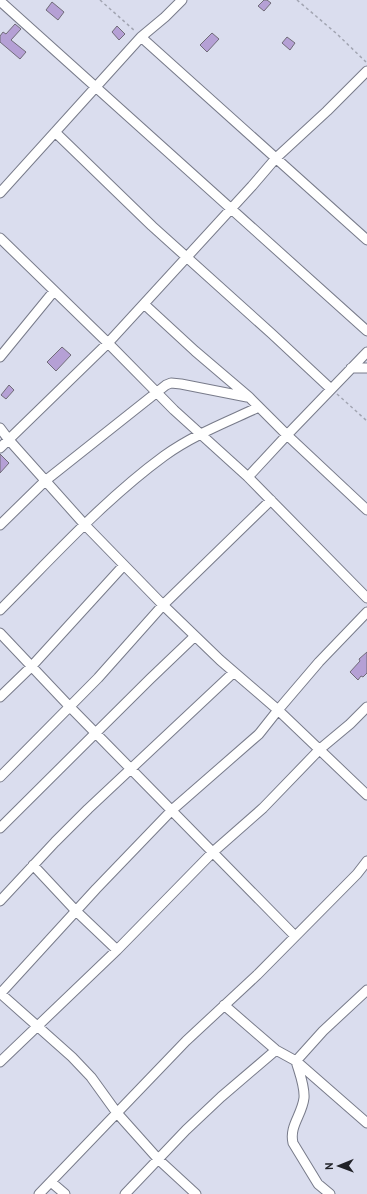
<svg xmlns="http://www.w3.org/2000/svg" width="367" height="1194" viewBox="0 0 367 1194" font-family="'PT Sans',sans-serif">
	<rect width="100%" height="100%" fill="#daddee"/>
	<path fill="#b5a0d5" stroke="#706b79" d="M264,0H267L271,3L264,11L258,6Z
		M52,2L64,12L58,20L46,10Z
		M15,24L21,29L11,40L26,52L20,59L0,42V36L3,32L6,34Z
		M117,26L125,34L119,40L112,32Z
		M212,33L219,39L207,52L200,45Z
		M287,37L295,43L290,50L282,43Z
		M62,347L71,355L56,371L47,362Z
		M9,385L14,390L6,399L1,395Z
		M0,454L9,463L0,473Z
		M367,652V673L363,677L361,676L358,680L350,672L360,661L359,659Z"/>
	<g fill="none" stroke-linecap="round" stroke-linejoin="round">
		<defs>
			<path id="street" d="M0,1L367,331
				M141,37L367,240
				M55,132L152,226L272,334L331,389
				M0,193L141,37L165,17L182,0
				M0,238L108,343L174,410L248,477L367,598
				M144,304L195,351L249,397L287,435L367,510
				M0,357L54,291
				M351,368H367
				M0,428L9,440L85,525L163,605L220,660L278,710L367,795
				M0,448L108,343L252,186L276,158L327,111L367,71
				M248,477L287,435L367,352
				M0,525L45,481L166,385L171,383L181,384L247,397
				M0,610C53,557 104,500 164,456C193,435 227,422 259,407
				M0,633L70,707L295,936
				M0,697L31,667L124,565
				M0,777L98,678L163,605L271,500
				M0,828L150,679L195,636
				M33,865L76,911L117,950
				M0,901L55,842L88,809L233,673
				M0,993L72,1057L91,1077L117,1113L159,1160L196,1194
				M0,994L96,889L172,810L259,734L278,710L319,662L367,612
				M224,1005L276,1050L296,1061L367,1123
				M0,1062L117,950L213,852L263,808L320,749L350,724L367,707
				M51,1182L65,1194
				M39,1194L186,1041L257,975L357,874L367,861
				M125,1194L186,1130L221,1097L276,1050
				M330,1194L318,1184L293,1143C289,1126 302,1115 304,1098C305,1086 299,1072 296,1061L323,1031L367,990"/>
		</defs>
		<use href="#street" stroke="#787b8a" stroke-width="11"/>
		<path stroke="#a2a5b2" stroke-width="1.5" stroke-dasharray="3 3" stroke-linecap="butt" d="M100,0L135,31
			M297,0L337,34L366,62
			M337,394L367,421"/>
		<use href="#street" stroke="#fff" stroke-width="9"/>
	</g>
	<g transform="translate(339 1166) rotate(269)" stroke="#daddee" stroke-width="3" paint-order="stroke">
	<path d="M0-3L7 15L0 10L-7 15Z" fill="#212228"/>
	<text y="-6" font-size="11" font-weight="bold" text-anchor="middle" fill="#212228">N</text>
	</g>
</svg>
